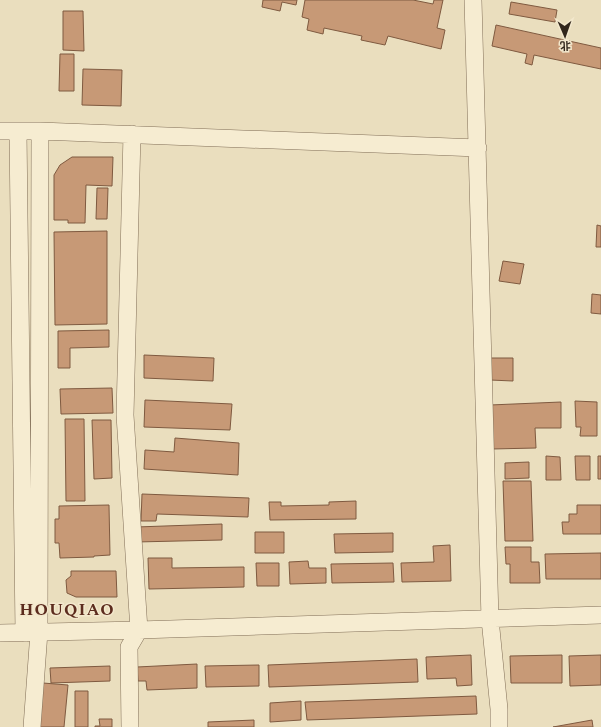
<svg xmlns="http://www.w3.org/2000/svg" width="601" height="727" viewBox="0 0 601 727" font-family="Spectral,'Noto Sans SC',serif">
	<rect width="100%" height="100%" fill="#eadebe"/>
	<path fill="#c79976" stroke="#7f5a40" d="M263,0H297L296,5L282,2L280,11L262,7Z
		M305,0H413L433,4L434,0H443L437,28L445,30L441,49L388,36L385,45L361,40L362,36L324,28L323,34L307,30L309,19L302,17Z
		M511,2L557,10L555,22L509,14Z
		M63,11H83L84,51L63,50Z
		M496,25L601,48V69L534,55L532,65L525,63L527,54L492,46Z
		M60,54H74V91H59Z
		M83,69L122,70L121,106L82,105Z
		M72,157H113L112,186L86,185L85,223H68V220H54V175L60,165Z
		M97,188H108L107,219H96Z
		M597,225L601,226V247H596Z
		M107,231V324L55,325L54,232Z
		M503,261L524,264L520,284L499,281Z
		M592,294L601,295V314L591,313Z
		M109,330V347L70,348V368H58V331Z
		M144,355L214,358L213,381L144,378Z
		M490,358H513V381L490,380Z
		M112,388L113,413L61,414L60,389Z
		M145,400L232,404L230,430L144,427Z
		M575,401L597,402V436H580L581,427H576Z
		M561,402V428H535L536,448L492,449L490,405Z
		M65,419H84L85,501H66Z
		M92,420H111L112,478L94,479Z
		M175,438L239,443L238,475L144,469L145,450L174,452Z
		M546,456L560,457L561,480H546Z
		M575,456H590V480H576Z
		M598,456H601V479H598Z
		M529,462V478L505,479V463Z
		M503,481H531L533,541H505Z
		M142,494L249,498L248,517L157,514L156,521H141Z
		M356,501V519L270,520L269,502H281V506L329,505V502Z
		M109,505L110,555L94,556V557L60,558L59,543H55V519H59V506Z
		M577,505H601V534H563L562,522H569V514H577Z
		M222,524V540L136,542V527Z
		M255,532H284V553H255Z
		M393,533V552L335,553L334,534Z
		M450,545L451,581L402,582L401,563L434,562L433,546Z
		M505,547H531V562H539L540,583H510V564H506Z
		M601,553V579H546L545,554Z
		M148,558H172V568L244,567V587L149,589Z
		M308,561L309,568H326V583L290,584L289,562Z
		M256,563H279V586H257Z
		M393,563L394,582L332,583L331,564Z
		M71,571H116L117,597H76L67,593L66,580L71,576Z
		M471,655L472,685L457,686L456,678L427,679L426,657Z
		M562,655V683H511L510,656Z
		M601,655V685L570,686L569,656Z
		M417,659L418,682L269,687L268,665Z
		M197,664V688L147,690L146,681H138L137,667Z
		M259,665V686L206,687L205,666Z
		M110,666V681L51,683L50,668Z
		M43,683L68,685L64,727H39Z
		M75,691H88V727H75Z
		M476,696L477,714L307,720L305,702Z
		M301,701V720L270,722V703Z
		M99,719H112V727H95V726H100Z
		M254,720V727H208V722Z
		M592,720L593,727H553Z"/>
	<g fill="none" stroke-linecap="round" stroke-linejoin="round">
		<defs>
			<path id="minor" d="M473,0L490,619L499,709V727
				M0,131H40L478,148
				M18,132L24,633
				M0,633L139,630L601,615
				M32,727L39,632L40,131
				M130,727L129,647L139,630L125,415L132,134"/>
		</defs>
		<use href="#minor" stroke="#826f58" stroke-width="18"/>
		<use href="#minor" stroke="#f6ecd1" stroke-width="17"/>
	</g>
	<g text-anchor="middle" stroke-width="3" stroke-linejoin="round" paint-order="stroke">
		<g font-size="17" font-weight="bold" letter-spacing="1" fill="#5c2c1e" stroke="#f3e8cd">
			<text x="67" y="615">HOUQIAO</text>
		</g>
	</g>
	<g transform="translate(565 36) rotate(178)" stroke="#f3e8cd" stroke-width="3" paint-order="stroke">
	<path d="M0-3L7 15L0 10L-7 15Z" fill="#32271c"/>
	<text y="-6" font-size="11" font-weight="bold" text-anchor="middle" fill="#32271c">北</text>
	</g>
</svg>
